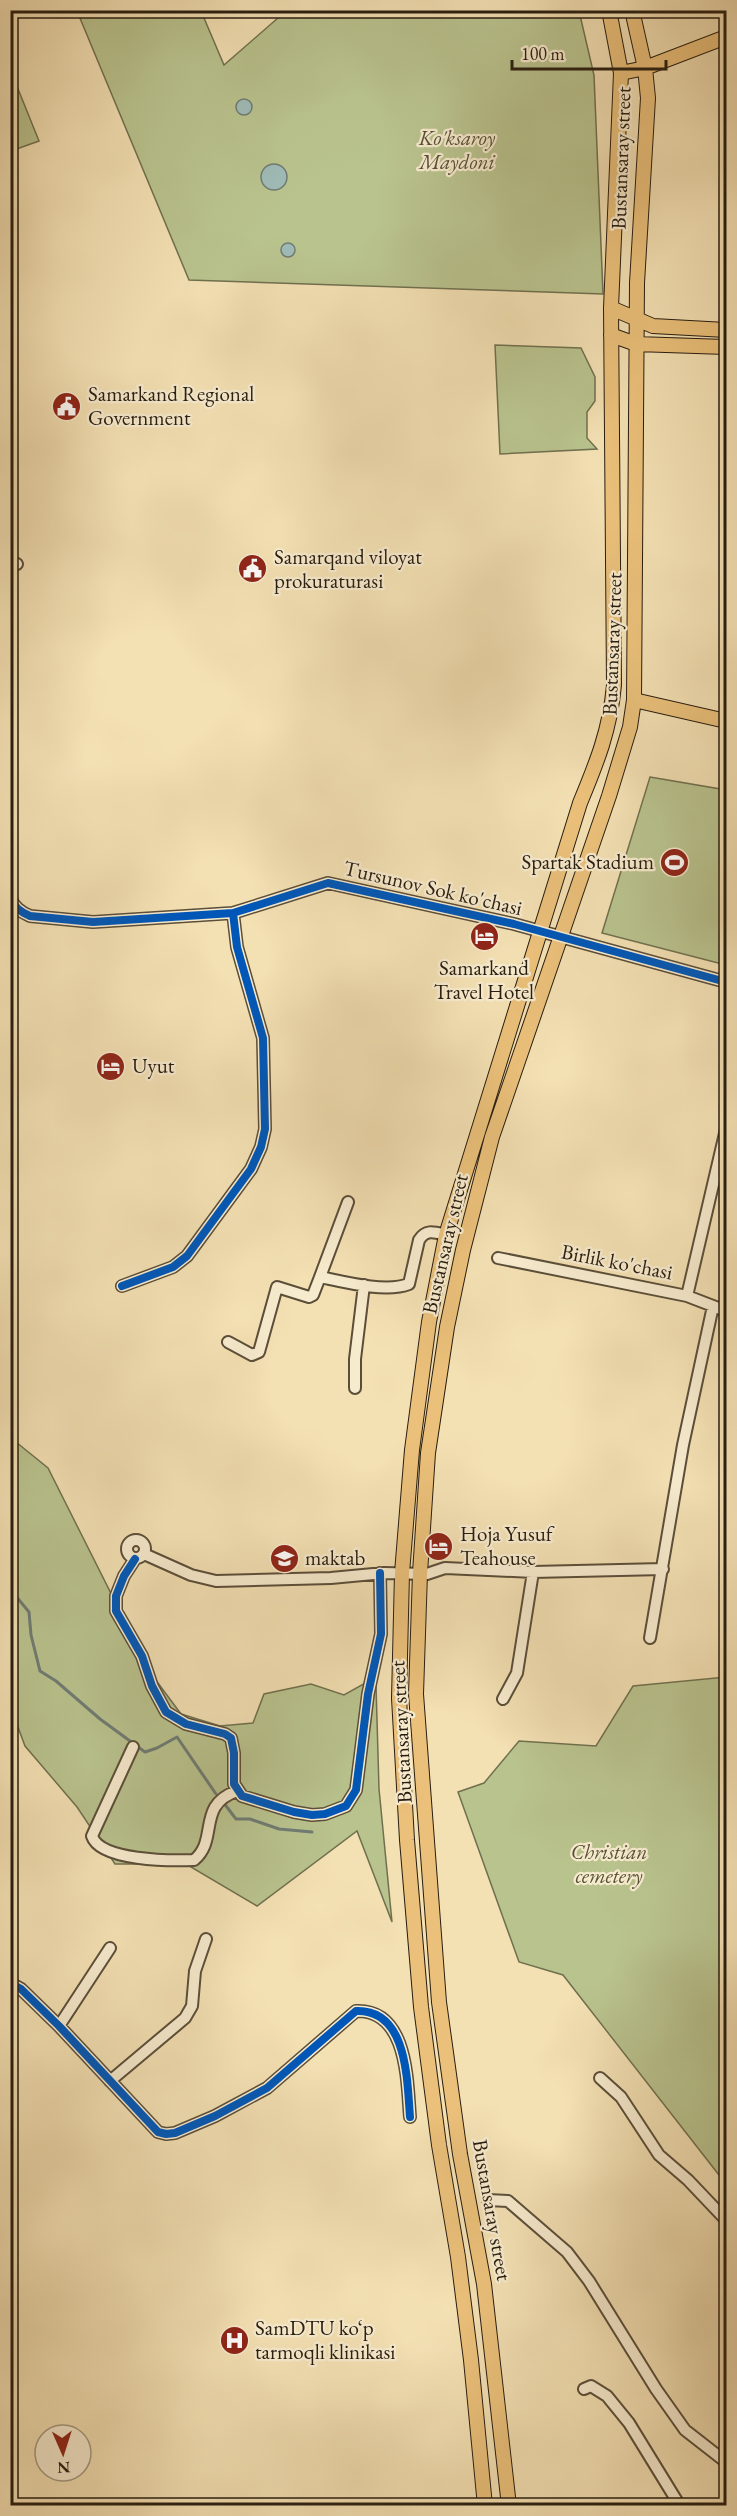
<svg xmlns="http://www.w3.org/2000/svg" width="737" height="2516" viewBox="0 0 737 2516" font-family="'EB Garamond',serif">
	<rect width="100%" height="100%" fill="#f3e0b3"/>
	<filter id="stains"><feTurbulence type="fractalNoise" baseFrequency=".00333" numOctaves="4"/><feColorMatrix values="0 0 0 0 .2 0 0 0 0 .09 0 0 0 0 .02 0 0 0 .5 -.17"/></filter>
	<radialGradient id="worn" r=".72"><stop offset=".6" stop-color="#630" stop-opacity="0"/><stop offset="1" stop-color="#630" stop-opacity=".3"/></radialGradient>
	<path fill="#b9c38e" stroke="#70704f" stroke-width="1.5" d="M77,11H201L224,65L286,11H579L594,75L603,294L189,280Z
		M10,69L39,141L11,151H10Z
		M495,345L581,348L595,377V401L587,412V438L597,449L500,454Z
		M650,777L726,790V965L602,933Z
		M11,1438L48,1468L152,1675L181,1714L220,1726L253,1723L264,1694L311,1684L344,1695L367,1682L376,1685L379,1789L392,1922L357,1831L257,1906L186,1864H115L77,1807L25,1746L12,1711Z
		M726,1677V2184L563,1975L519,1962L458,1792L484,1783L519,1741L596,1746L633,1686Z"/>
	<path fill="#9fbbb7" stroke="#6f7c74" stroke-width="1.5" d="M236 107a8 8 0 1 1 16 0a8 8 0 1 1-16 0Z
		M261 177a13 13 0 1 1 26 0a13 13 0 1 1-26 0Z
		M281 250a7 7 0 1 1 14 0a7 7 0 1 1-14 0Z"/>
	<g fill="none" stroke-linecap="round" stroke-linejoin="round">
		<path stroke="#6f7c74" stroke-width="3" d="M10,1568L15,1578V1595L29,1612L31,1635L40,1671L56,1681L100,1719L145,1752L157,1748L177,1737L216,1794
			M223,1802L236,1819H250L279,1829L312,1832"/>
		<defs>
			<path id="minor" d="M10,560L17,564
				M10,897C14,907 20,912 30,916L93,922L233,913L328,883L514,924L726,982
				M498,1258L687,1296L726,1311
				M320,1277L348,1202
				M122,1286L173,1267L187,1256L251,1169L261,1147L265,1129L263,1038L237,947L233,913
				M687,1296L726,1129
				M228,1342L252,1355L259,1352L277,1287L309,1297L313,1295L320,1277C344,1282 386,1293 409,1284L419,1240C426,1229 434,1232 446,1235
				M355,1388V1359L364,1285
				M127 1549a9 9 0 1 1 18 0a9 9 0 1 1-18 0Z
				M144,1554L191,1575L216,1581L331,1578L384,1573L427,1574L445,1568L533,1572L663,1569
				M135,1559L124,1576L116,1596V1611L142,1656L152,1686L166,1712L186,1724L225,1734L231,1738L234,1753V1784L242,1796L294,1812L312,1815L325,1814L346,1806L356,1790L368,1694L381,1634L380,1573
				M650,1638L683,1445L713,1306
				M503,1699L517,1673L533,1572
				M133,1747L92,1836C100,1861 171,1861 194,1860C219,1840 196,1805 237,1791
				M10,1983L21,1989L59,2026L158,2132L166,2134L175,2133L215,2116L267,2088L356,2011C408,2009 407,2081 410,2117
				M59,2026L110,1948
				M600,2078L621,2097L659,2155L688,2180L726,2220
				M110,2081L185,2018L192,2006L195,1971L206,1939
				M488,2200L508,2201L567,2252L589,2281L656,2389L685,2430L726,2462
				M584,2389L591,2386L607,2396L629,2423L680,2506"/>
			<path id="major" d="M621,73L645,68L726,37
				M611,308L653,326L726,330
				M611,335L636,344L726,347
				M634,700L726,721
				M485,2506L471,2360L458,2257L439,2145L421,2007L407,1840L399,1698L402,1573L412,1450L429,1322L446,1235L580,803C597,762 610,730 614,685L611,308L621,73L609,10
				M509,2506L484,2284L460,2154L439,2002L416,1694L420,1573L428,1453L447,1327L463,1250L492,1137L609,796L630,727L634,700L637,283L648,98L645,68L632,10"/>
		</defs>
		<use href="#minor" stroke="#5b4e39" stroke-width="14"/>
		<use href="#major" stroke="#281d10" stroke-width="16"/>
		<use href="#minor" stroke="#f7ebce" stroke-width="10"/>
		<use href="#major" stroke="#eac07a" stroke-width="14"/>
		<defs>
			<path id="cycleway" d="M10,897C14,907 20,912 30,916L93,922L233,913L328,883L514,924L726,982
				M122,1286L173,1267L187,1256L251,1169L261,1147L265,1129L263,1038L237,947L233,913
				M135,1559L124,1576L116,1596V1611L142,1656L152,1686L166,1712L186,1724L225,1734L231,1738L234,1753V1784L242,1796L294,1812L312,1815L325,1814L346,1806L356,1790L368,1694L381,1634L380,1573
				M10,1983L21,1989L59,2026L158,2132L166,2134L175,2133L215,2116L267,2088L356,2011C408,2009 407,2081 410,2117"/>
		</defs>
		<use href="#cycleway" stroke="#f7ebce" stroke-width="11"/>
		<use href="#cycleway" stroke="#0057b8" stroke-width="8"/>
	</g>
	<defs>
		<symbol id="civic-disc" viewBox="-11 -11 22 22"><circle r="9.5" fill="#8f2418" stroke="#f7ebce"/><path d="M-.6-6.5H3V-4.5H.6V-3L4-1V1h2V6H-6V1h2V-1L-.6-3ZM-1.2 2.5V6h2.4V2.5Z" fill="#fff"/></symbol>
		<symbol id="stadium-disc" viewBox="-11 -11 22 22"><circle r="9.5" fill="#8f2418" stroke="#f7ebce"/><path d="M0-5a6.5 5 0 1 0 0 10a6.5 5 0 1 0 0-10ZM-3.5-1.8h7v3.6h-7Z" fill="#fff"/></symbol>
		<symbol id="hotel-disc" viewBox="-11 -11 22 22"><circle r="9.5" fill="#8f2418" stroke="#f7ebce"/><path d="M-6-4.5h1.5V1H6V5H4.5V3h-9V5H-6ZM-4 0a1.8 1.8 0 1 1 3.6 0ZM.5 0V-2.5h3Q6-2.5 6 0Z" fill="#fff"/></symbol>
		<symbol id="school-disc" viewBox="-11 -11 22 22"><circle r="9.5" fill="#8f2418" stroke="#f7ebce"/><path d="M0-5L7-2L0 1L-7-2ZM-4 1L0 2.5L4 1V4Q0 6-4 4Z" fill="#fff"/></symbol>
		<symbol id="hospital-disc" viewBox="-11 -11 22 22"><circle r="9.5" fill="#8f2418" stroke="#f7ebce"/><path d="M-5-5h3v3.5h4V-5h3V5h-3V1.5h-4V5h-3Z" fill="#fff"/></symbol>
	</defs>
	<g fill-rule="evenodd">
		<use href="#civic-disc" x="50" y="390" width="33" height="33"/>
		<use href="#civic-disc" x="236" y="552" width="33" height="33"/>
		<use href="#stadium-disc" x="658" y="846" width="33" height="33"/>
		<use href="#hotel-disc" x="468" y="920" width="33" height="33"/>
		<use href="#hotel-disc" x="94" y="1050" width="33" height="33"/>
		<use href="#hotel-disc" x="422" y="1530" width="33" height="33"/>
		<use href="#school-disc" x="268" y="1542" width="33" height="33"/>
		<use href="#hospital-disc" x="218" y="2324" width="33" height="33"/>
	</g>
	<g text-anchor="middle" stroke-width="4.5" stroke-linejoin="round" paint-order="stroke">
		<g font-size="21" font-style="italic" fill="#544f36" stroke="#f7ebce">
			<text x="457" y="145">Ko'ksaroy<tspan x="457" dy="24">Maydoni</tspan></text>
			<text x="609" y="1859">Christian<tspan x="609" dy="24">cemetery</tspan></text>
		</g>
		<g font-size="21" fill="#281d10" stroke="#f7ebce">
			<text transform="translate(621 158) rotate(-88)" y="7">Bustansaray street</text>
			<text transform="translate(612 644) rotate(-88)" y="7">Bustansaray street</text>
			<text transform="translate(433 888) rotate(13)" y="7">Tursunov Sok ko'chasi</text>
			<text transform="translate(445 1244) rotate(-77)" y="7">Bustansaray street</text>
			<text transform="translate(617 1262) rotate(11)" y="7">Birlik ko'chasi</text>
			<text transform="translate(401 1732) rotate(-93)" y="7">Bustansaray street</text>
			<text transform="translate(492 2210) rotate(80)" y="7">Bustansaray street</text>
		</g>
		<g font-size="21" fill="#281d10" stroke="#f7ebce" text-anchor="start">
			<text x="88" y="401">Samarkand Regional<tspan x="88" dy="24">Government</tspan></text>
			<text x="274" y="564">Samarqand viloyat<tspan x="274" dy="24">prokuraturasi</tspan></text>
			<text x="654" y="869" text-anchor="end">Spartak Stadium</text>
			<text x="484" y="975" text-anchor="middle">Samarkand<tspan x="484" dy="24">Travel Hotel</tspan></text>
			<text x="132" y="1073">Uyut</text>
			<text x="460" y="1541">Hoja Yusuf<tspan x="460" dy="24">Teahouse</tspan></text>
			<text x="305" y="1565">maktab</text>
			<text x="255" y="2335">SamDTU ko‘p<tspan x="255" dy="24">tarmoqli klinikasi</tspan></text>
		</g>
	</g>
	<rect width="737" height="2516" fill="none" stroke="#f3e0b3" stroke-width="36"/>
	<rect x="12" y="12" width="713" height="2492" fill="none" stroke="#281d10" stroke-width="3"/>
	<rect x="18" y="18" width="701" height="2480" fill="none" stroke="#281d10" stroke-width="1.5"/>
	<g transform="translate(63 2453) rotate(177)"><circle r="28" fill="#f7ebce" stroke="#a49982" stroke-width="1.5"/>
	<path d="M0-4.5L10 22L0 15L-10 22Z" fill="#8f2418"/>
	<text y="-9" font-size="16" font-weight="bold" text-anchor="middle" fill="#281d10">N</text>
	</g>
	<path d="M512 60v9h154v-9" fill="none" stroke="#281d10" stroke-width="3"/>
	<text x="521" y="60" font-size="18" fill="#281d10" stroke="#f7ebce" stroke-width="4.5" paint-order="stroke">100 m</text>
	<rect width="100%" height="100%" filter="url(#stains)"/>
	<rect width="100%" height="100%" fill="url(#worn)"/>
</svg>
